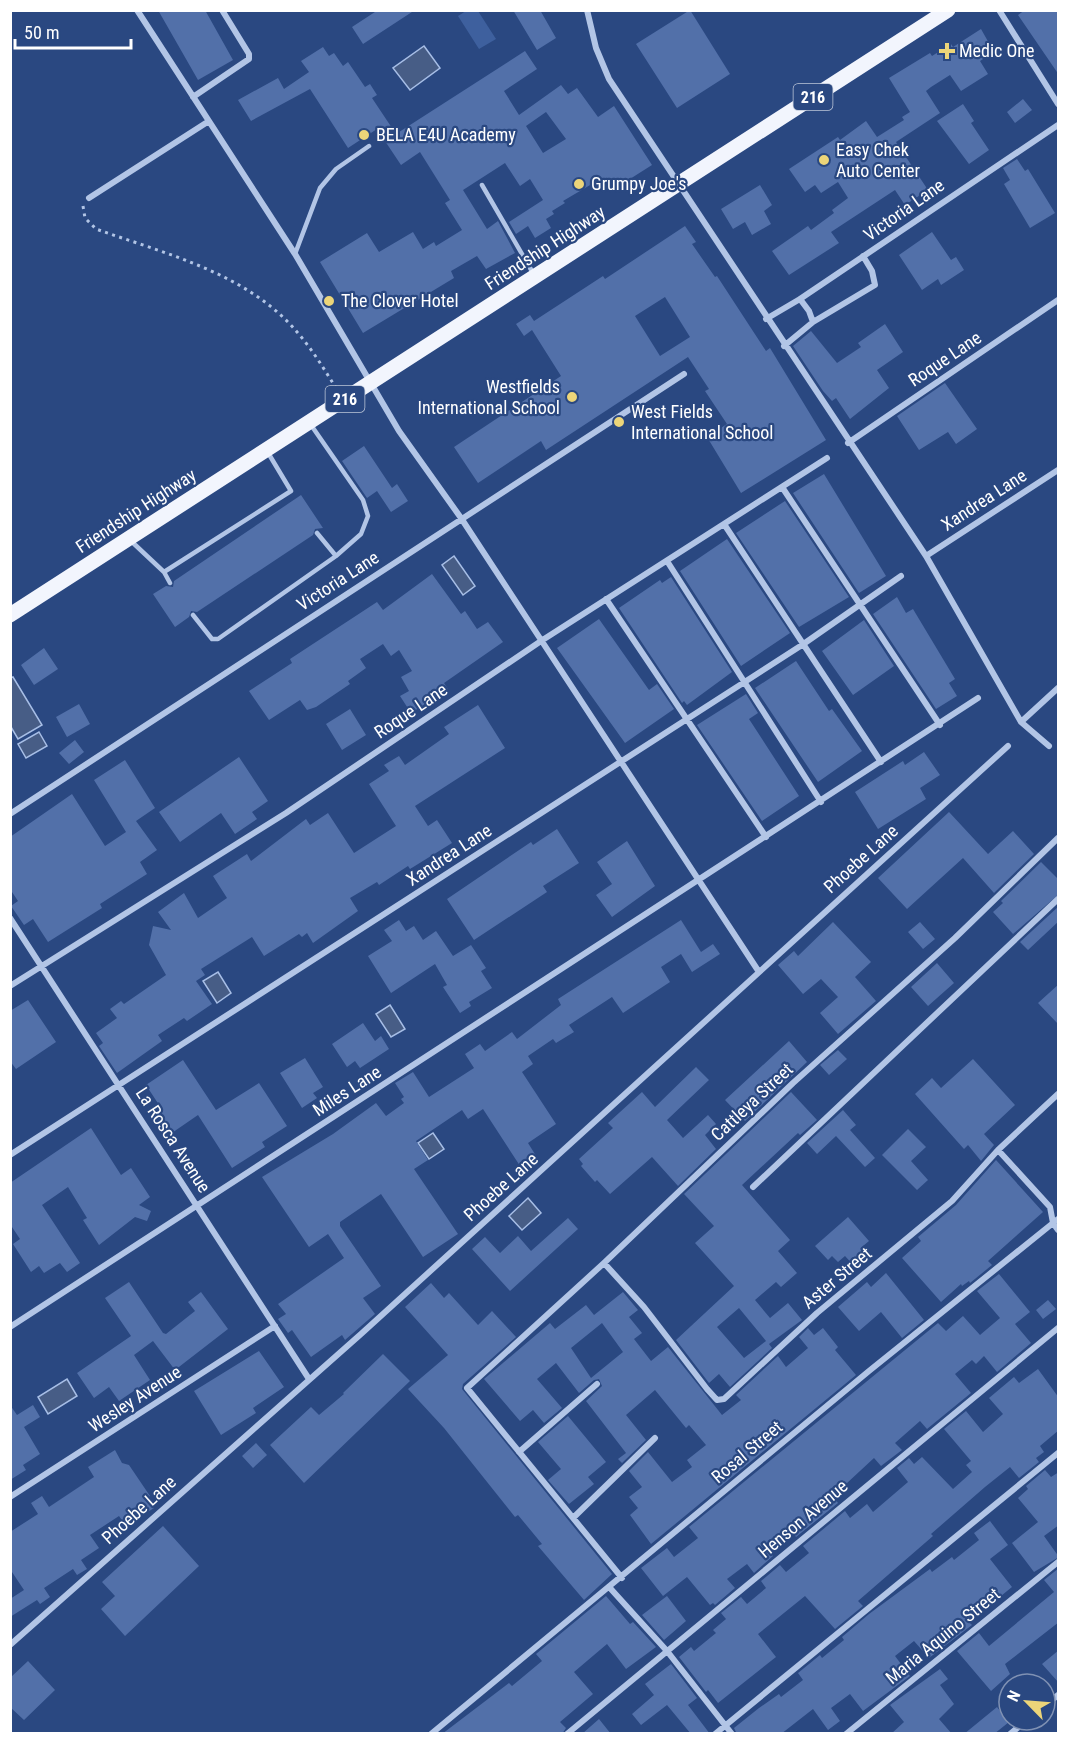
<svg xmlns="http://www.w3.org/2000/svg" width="1069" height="1744" viewBox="0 0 1069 1744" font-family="'Roboto Condensed',sans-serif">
	<rect width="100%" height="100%" fill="#2a4881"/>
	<path fill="#3e609e" d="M466,11H478L496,39L479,49L458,16Z"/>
	<path fill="#475d86" stroke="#a7bee6" stroke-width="1.5" d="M424,46L440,68L410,90L393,68Z
		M454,556L475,586L463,595L442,565Z
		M13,677L42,725L18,739L11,727L10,678Z
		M39,732L47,746L26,758L18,744Z
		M218,972L231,993L217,1003L203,981Z
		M390,1005L405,1029L391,1037L376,1014Z
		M433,1133L444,1149L429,1159L418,1143Z
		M528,1198L541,1213L522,1230L509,1216Z
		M67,1379L77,1396L48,1414L38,1397Z"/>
	<path fill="#5270a9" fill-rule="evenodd" d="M158,10H205L233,60L198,80Z
		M378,10H415L363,44L352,27Z
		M513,10H540L556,38L537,50Z
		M690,10L730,74L677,108L636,44Z
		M1025,10H1059V75L1018,15Z
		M981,29L994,52L980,61L988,74L961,91L950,75L931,87L926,91L940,113L896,142L928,190L905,205L895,190L831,232L839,243L789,275L772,251L808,226L811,230L834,213L832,210L848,198L838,182L821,193L815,185L805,192L789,169L838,137L840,140L866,121L877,137L904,120L902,117L910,112L889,78L930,53L932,56L951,44L953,47Z
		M323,47L329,56L334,53L343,66L348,62L365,87L370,84L377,95L372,98L396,134L525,51L537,69L504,91L519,115L561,85L568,94L577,88L598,117L614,106L652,165L611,191L602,178L563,201L565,203L552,211L554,214L546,219L551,228L535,238L528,226L516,234L509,222L543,200L530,179L520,186L505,163L463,190L487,229L498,221L515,253L486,269L477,256L451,271L454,278L363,333L320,262L367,233L379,252L413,232L423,249L434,242L436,246L462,230L445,203L450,200L420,152L401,165L377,129L348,148L310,89L251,121L238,100L278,78L284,89L309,72L301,61ZM546,112L566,139L543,153L526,126Z
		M1023,99L1032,110L1015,123L1007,112Z
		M963,104L974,121L971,123L989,150L969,164L937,121Z
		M1017,159L1025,171L1028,169L1055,213L1030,228L1004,184L1010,180L1003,168Z
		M760,185L772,205L764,211L771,224L752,235L745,222L733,229L721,209Z
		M685,226L696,242L692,244L715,277L717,276L766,351L770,348L826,440L741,493L707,437L727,424L705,391L709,389L688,357L546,450L541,441L478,483L454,447L561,376L532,330L524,336L516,324L530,315L534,321L603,276L605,279ZM665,297L690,337L660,356L635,316Z
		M932,232L951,260L956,257L964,270L941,285L938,279L922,290L899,255Z
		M885,324L903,352L877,370L889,388L850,419L836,398L832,401L823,391L793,346L811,331L837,363L861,347L858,343Z
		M945,383L977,429L956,444L948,432L919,450L897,416Z
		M364,446L392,488L397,484L408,501L391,512L377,491L367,498L342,461Z
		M824,474L886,576L859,593L793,493Z
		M301,495L323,528L315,529L313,535L197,612L191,611L189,617L175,627L153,594L166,586L173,587L174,581Z
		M785,501L849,597L799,627L736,533Z
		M727,539L790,633L741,666L680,571Z
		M432,574L461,614L465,611L477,629L488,622L503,642L444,683L448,689L411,713L400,696L409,691L401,677L412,671L399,650L391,656L383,644L360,659L366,668L348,681L350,684L316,707L307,710L300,700L269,720L249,691L292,663L290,659L377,602L383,610Z
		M671,577L732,672L687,705L684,701L682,703L619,608L660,580L662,583Z
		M897,597L906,613L913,609L955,679L949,683L957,696L936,709L873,614Z
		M599,619L649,690L657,684L674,709L625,743L557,648Z
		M864,620L894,666L853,695L822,651Z
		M44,648L58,669L34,685L21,665Z
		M796,661L829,711L832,709L862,751L818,782L755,688Z
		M746,694L758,713L749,719L799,796L762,821L697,725Z
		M79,704L90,724L67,737L56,717Z
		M478,705L505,748L415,806L428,826L437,820L452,843L410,869L408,866L379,885L377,882L350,898L358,911L313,943L307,933L302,937L299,934L264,956L252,937L201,969L205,975L196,981L212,1004L187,1021L184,1018L158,1035L162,1041L117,1073L99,1046L103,1043L96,1033L117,1018L110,1009L121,1001L124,1004L166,975L149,945L153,926L171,930L158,912L184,893L198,918L227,898L213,876L247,854L251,861L306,819L310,825L328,813L354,853L396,826L369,784L389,771L384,765L399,756L405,765L449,734L444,727Z
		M350,709L366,735L342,750L326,724Z
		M75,740L84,752L69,764L59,753Z
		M924,752L940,775L920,788L926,799L878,829L855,792L903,761L905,765Z
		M239,757L268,801L252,812L257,819L235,834L221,813L180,842L159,812Z
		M125,760L155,808L136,821L157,850L140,862L147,874L100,904L102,908L48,942L33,919L24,925L11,906L18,901L10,889V837L72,794L105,846L126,832L94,780Z
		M949,812L988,854L1013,831L1034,854L994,893L963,858L907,909L878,878Z
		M557,829L579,863L543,886L547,892L474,940L447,899L531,842L533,845Z
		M627,841L655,886L612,917L596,895L612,884L597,862Z
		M1041,862L1059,880V894L1013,934L993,912L1003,903L1001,901Z
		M1059,906V921L1028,950L1020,942Z
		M399,920L406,931L414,926L423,940L436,931L453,956L471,945L486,968L481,971L492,988L469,1002L471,1006L460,1013L443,987L447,985L435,964L391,993L368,956L392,941L384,930Z
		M681,920L701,952L713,944L720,954L692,972L681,954L661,967L670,982L623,1013L612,997L569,1025L574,1032L556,1043L553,1039L528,1056L533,1064L522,1072L556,1124L528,1143L538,1159L522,1169L483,1109L468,1119L462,1110L416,1141L428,1160L414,1169L458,1234L423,1257L381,1194L340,1222V1226L381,1286L363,1298L375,1314L345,1340L342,1335L311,1357L292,1330L288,1333L278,1319L286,1314L278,1304L344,1258L328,1234L309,1247L262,1177L333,1134L376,1103L386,1116L404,1103L401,1099L404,1097L395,1083L413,1072L429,1097L474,1068L465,1054L480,1044L485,1051L512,1032L517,1039L561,1005L558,999Z
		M833,922L871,962L855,977L876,1001L838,1034L820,1013L838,997L821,979L803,994L778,965L794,951L798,956Z
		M920,922L935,939L923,949L908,932Z
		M937,963L954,983L928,1006L911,987Z
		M1059,984V1025L1038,1003Z
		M28,1000L56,1042L16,1069L10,1061V1011Z
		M363,1023L375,1041L381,1036L389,1049L360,1068L355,1061L347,1067L332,1044Z
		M789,1041L807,1062L745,1121L725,1100Z
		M838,1050L847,1059L829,1075L820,1065Z
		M305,1058L323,1087L313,1093L317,1098L302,1108L280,1073Z
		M973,1059L1015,1105L984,1134L994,1145L981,1161L968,1145L964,1149L915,1094L932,1078L941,1088Z
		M183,1060L216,1110L259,1083L287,1126L262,1142L265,1147L232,1168L198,1115L166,1137L153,1118L163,1111L146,1085Z
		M696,1067L709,1080L667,1120L683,1138L708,1115L716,1124L705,1135L716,1149L678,1186L652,1157L610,1194L597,1180L595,1182L581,1166L583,1164L579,1159L613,1128L608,1123L642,1092L655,1107Z
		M791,1092L817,1120L800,1135L798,1133L742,1185L790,1240L778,1251L797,1273L781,1287L776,1282L755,1300L770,1318L788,1303L802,1320L769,1344L772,1348L730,1387L719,1374L709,1383L676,1340L734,1286L695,1243L714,1226L684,1194ZM739,1308L766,1341L744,1358L717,1327Z
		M843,1110L856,1125L850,1130L875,1158L865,1167L836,1136L817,1154L807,1143Z
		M91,1128L121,1175L131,1168L150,1197L139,1205L151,1211L147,1221L135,1217L99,1245L83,1220L87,1218L68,1187L42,1205L80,1263L67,1272L60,1263L44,1273L39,1266L31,1272L13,1244L20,1239L10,1224V1183Z
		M908,1129L926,1147L911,1161L928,1180L917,1190L882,1155Z
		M996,1160L1043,1212L988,1261L992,1265L970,1283L969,1281L962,1286L961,1284L941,1302L902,1258L921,1241L918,1237L956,1205Z
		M848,1217L869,1241L863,1246L870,1255L856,1268L845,1256L838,1262L832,1256L828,1260L815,1246Z
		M568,1218L578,1229L510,1291L472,1249L485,1237L500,1253L518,1236L531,1251Z
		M886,1273L924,1320L902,1338L881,1312L859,1331L838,1307L867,1282L871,1287Z
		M999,1274L1030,1312L1015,1324L1031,1343L997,1372L984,1356L976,1364L972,1360L955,1374L971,1393L927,1429L920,1421L895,1443L902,1450L881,1466L874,1458L833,1496L838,1503L796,1537L794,1534L770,1552L773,1556L754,1573L747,1564L727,1579L735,1588L715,1605L713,1603L710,1605L687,1577L663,1596L641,1568L667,1548L674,1557L698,1538L689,1527L938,1323L946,1331L963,1316L980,1335L1000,1318L977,1291Z
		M129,1282L163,1333L166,1334L195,1311L188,1302L201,1292L228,1329L175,1370L153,1341L134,1355L150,1380L119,1401L109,1387L94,1398L77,1373L131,1336L105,1298Z
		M431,1283L444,1298L449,1293L478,1325L492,1311L516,1337L463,1384L462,1389L612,1574L584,1600L538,1546L542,1544L518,1515L515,1517L444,1428L408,1389L448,1355L405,1307Z
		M623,1292L638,1310L629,1317L642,1333L634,1339L651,1361L668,1347L722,1415L741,1400L736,1395L778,1356L786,1367L808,1348L799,1337L808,1328L814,1335L823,1328L838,1347L835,1350L856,1375L651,1544L630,1515L638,1508L629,1497L642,1487L629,1471L648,1452L672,1482L692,1467L687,1460L706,1445L689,1425L686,1428L655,1390L626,1415L646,1440L622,1463L618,1459L626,1453L586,1401L602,1386L599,1379L594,1380L579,1393L556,1363L537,1379L562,1408L544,1423L533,1410L520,1421L484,1379L550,1323L555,1329L586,1305L594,1315ZM602,1323L623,1352L591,1378L571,1348Z
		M1048,1300L1056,1309L1043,1319L1036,1310Z
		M259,1351L284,1387L253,1408L256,1413L221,1435L194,1391Z
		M383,1354L410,1381L304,1483L270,1445L311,1407L319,1415L344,1394L343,1393Z
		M1038,1369L1059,1398V1430L1040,1446L1044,1452L1036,1458L1039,1462L1019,1478L1010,1467L985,1487L931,1534L933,1536L858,1601L863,1606L835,1629L805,1596L758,1634L776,1657L718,1703L708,1690L706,1692L679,1657L691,1647L694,1651L716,1633L713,1630L726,1619L721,1613L741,1597L747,1604L766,1588L761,1581L780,1565L786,1572L809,1553L803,1546L845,1511L850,1518L867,1504L873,1512L908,1482L897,1468L909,1458L914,1464L922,1457L953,1489L972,1472L966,1465L971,1461L944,1429L966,1411L983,1432L1003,1414L989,1398L1014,1377L1019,1383Z
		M10,1405L17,1415L33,1405L40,1417L24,1427L40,1454L23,1465L26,1470L10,1480Z
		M568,1416L606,1462L588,1477L594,1484L569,1504L548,1480L561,1469L538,1442Z
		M256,1443L267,1455L253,1468L242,1456Z
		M115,1450L122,1463L129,1465L150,1496L147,1498L154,1508L126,1526L119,1516L90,1535L99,1548L81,1560L87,1569L77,1575L73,1569L44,1588L50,1597L40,1604L37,1600L10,1617V1599L24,1590L10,1569V1532L38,1514L31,1503L42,1496L49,1507L94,1477L88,1467Z
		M1045,1470L1051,1477L1059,1472V1525L1044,1536L1059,1557L1034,1572L1012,1543L1038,1522L1018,1498L1028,1489L1026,1486Z
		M990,1521L1008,1545L990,1559L1012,1587L969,1622L972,1625L929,1658L914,1641L895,1656L910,1676L863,1711L850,1694L831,1708L840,1721L828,1730L813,1709L781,1734H737L734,1728L759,1708L779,1694L781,1697L803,1680L798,1673L820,1655L822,1658L844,1640L842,1637L869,1614L930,1569L932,1572L952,1557L954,1560L979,1540L974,1533Z
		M163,1526L199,1566L125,1636L101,1609L115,1596L102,1582Z
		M1059,1568V1622L1005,1664L1010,1674L991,1691L957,1651L979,1633L989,1646L1054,1592L1044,1580Z
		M606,1596L630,1624L633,1622L656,1647L626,1669L607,1644L574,1672L593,1694L560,1722L566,1728L562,1734H442L509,1683L512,1686L542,1661L536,1654Z
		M667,1596L686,1621L664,1640L642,1615Z
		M1059,1650V1683L1042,1664Z
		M28,1661L55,1690L24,1720L10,1707V1678Z
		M671,1664L697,1698L688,1705L710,1734H691L667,1705L641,1725L632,1714L654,1695L645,1684Z
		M940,1669L948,1679L940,1685L954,1704L939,1719L952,1734H891L904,1722L890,1705Z
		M997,1707L1009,1722L994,1734H964Z
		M599,1719L611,1734H582Z"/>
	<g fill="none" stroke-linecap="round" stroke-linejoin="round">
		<path stroke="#b2c5e6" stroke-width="3" stroke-dasharray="3 4.5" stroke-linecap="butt" d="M83,206L85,218L96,229C166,254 247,273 297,332C312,349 324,369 336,388"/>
		<path stroke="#b2c5e6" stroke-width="4.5" d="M482,185L533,273
			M295,254L320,188L336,169L369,146
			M317,533L336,556
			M131,541L164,572L291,491L267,451
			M164,572L170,583
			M193,615L212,639H218L336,556L361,534L368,516L363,500L311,425"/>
		<path stroke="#b2c5e6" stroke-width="6" d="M137,10L295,254L399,431L461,518L759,972
			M587,10L596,48L609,79L926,556L1021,722L1049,746
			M999,10L1058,104
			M193,97L249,59V54L222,10
			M89,198L209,121
			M766,319L800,299L1058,125
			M813,322L875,285L872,271L863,256
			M784,346L813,322L809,311L800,299
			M848,443L1058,300
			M782,487L940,725
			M724,524L881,762
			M926,556L1058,470
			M667,561L821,802
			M606,599L766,837
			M1021,722L1058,688
			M10,814L684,374
			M10,918L309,1379
			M10,986L286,813L541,641L827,458
			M998,1150L1050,1207L1053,1223L1058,1230
			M10,1155L802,645L901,576
			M753,1187L1058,899
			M604,1263L644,1307L707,1389L717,1400L724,1399L817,1313L952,1201L998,1150L1058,1094
			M10,1327L978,698
			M519,1452L597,1384
			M10,1497L275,1326
			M574,1517L655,1438
			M622,1578L467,1388L604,1263L793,1083L955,938L1058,838
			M610,1588L667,1651L732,1734
			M10,1645L361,1334L1008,746
			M1045,1706L1058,1695
			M431,1734L869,1371L1058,1219
			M567,1734L1058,1328
			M715,1734L1058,1453
			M846,1734L1058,1562
			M1010,1734L1027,1720"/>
		<path stroke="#f2f5fd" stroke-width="15" d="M10,615L948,10"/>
	</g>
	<g fill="#ecd579" stroke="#2a4881" stroke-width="2">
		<path d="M944 42h6v6h6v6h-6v6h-6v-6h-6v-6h6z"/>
		<circle cx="364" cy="135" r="6"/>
		<circle cx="824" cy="160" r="6"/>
		<circle cx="579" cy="184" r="6"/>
		<circle cx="329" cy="301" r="6"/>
		<circle cx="572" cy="397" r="6"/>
		<circle cx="619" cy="422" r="6"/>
	</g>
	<g text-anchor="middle" stroke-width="4.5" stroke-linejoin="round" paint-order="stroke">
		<g fill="#2a4881" stroke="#bfc8d9" stroke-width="1.5">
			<rect x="793.5" y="84" width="39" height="26" rx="4.5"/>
			<rect x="325.5" y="386" width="39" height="26" rx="4.5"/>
		</g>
		<g font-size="16" font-weight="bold" fill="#fff">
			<text x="813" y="103">216</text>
			<text x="345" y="405">216</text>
		</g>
		<g font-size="18" fill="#fff" stroke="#2a4881" text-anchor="start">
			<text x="959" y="57">Medic One</text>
			<text x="376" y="141">BELA E4U Academy</text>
			<text x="836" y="156">Easy Chek<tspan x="836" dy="21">Auto Center</tspan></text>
			<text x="591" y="190">Grumpy Joe's</text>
			<text x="341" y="307">The Clover Hotel</text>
			<text x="560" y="393" text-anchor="end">Westfields<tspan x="560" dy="21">International School</tspan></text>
			<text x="631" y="418">West Fields<tspan x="631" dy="21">International School</tspan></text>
		</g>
		<g font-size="18" fill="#fff" stroke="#2a4881">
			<text transform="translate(904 210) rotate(-35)" y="6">Victoria Lane</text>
			<text transform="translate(545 248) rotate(-33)" y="6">Friendship Highway</text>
			<text transform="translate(945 359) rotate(-34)" y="6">Roque Lane</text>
			<text transform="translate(984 500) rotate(-33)" y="6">Xandrea Lane</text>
			<text transform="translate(136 511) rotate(-33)" y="6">Friendship Highway</text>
			<text transform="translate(338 581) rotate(-33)" y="6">Victoria Lane</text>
			<text transform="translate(411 711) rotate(-34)" y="6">Roque Lane</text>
			<text transform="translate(449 855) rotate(-33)" y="6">Xandrea Lane</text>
			<text transform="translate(861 859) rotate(-42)" y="6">Phoebe Lane</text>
			<text transform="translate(347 1091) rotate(-33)" y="6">Miles Lane</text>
			<text transform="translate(752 1102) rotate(-43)" y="6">Cattleya Street</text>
			<text transform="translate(173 1140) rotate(57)" y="6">La Rosca Avenue</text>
			<text transform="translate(501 1187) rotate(-42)" y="6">Phoebe Lane</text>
			<text transform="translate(837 1278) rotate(-40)" y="6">Aster Street</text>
			<text transform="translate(135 1399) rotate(-33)" y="6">Wesley Avenue</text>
			<text transform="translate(747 1452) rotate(-40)" y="6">Rosal Street</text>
			<text transform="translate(139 1510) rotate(-42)" y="6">Phoebe Lane</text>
			<text transform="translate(803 1519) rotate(-40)" y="6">Henson Avenue</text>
			<text transform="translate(943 1636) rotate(-39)" y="6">Maria Aquino Street</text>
		</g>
	</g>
	<rect width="1069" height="1744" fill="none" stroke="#ffffff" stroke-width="24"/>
	<g transform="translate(1027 1702) rotate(295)"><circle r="28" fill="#2a4881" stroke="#7f91b3" stroke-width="1.5"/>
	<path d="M0-4.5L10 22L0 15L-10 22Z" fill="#ecd579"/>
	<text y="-9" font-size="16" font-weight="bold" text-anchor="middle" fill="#ffffff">N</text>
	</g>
	<path d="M15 39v9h116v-9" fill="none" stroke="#ffffff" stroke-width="3"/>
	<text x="24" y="39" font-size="18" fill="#ffffff" stroke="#2a4881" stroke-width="4.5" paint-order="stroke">50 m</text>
</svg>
